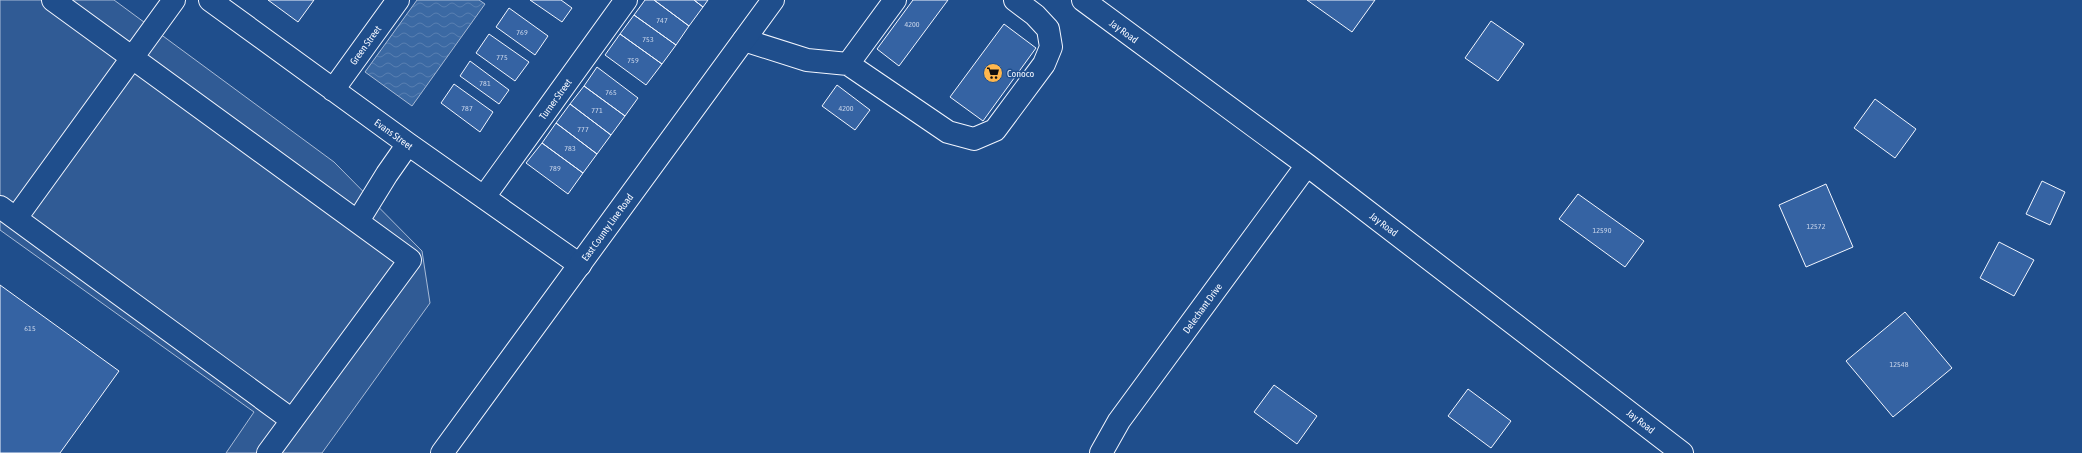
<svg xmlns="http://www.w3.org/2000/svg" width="2082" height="453" viewBox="0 0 2082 453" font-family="'Asap Condensed',sans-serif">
	<defs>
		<pattern id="water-waves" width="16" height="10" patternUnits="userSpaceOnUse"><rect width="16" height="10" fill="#3b69a3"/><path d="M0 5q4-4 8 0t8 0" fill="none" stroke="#587fb1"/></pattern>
	</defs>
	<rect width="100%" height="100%" fill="#1f4e8c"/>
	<path fill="#305b95" stroke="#a8bbd7" d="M0,0H114L334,162L422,251L430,303L322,453H226L254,412L0,230Z"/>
	<path fill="url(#water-waves)" stroke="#a8bbd7" d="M417,0H479L485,4L412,106L365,72Z"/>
	<path fill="#3563a3" stroke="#f2f6ff" d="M268,0H314L298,22Z
		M530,0H561L572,8L562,22Z
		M645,0H654L689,26L676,45L634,15Z
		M654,0H694L703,7L689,26Z
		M694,0H708L703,7Z
		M913,0H948L899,66L877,49Z
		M1307,0H1375L1352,32Z
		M509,8L548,36L535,55L496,27Z
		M634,15L676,45L662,64L620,34Z
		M1491,21L1524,44L1498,81L1465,58Z
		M1004,24L1036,48L983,121L950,97Z
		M489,34L529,62L515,81L476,53Z
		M620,34L662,64L646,85L605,55Z
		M470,61L509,90L499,104L460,76Z
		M597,67L638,98L625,116L584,86Z
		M454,84L493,112L480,132L441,103Z
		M837,85L870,110L855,130L822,106Z
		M584,86L625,116L611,135L570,104Z
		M1875,99L1916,129L1895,158L1854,128Z
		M570,104L611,135L597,154L556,123Z
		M556,123L597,154L583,173L542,143Z
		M542,143L583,173L568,194L526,163Z
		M2042,181L2065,192L2050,225L2026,214Z
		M1826,184L1853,247L1806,267L1779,205Z
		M1578,194L1644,241L1625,267L1559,219Z
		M1999,242L2034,260L2014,296L1980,278Z
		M0,285L119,371L60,453H0Z
		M1905,312L1952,368L1893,417L1846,361Z
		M1274,385L1317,416L1297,444L1254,412Z
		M1468,389L1511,421L1491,448L1448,416Z"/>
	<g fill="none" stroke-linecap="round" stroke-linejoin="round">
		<defs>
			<path id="minor" d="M53,0L410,260L268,453
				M210,0L408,144L580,265
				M1083,0L1307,165L1682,453
				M744,40L807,60L848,64L948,132L974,139L995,130L1044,64L1051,47L1048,29L1035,15L1015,0
				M848,64L895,0
				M333,90L398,0
				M484,197L626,0
				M0,207L292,420
				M16,218L174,0
				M358,221L387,174L408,144
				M1101,453L1119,421L1307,165"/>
			<path id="major" d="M442,453L773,0"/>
		</defs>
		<use href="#minor" stroke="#f2f6ff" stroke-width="24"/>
		<use href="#major" stroke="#f2f6ff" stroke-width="24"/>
		<use href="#minor" stroke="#1f4e8c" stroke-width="22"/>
		<use href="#major" stroke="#1f4e8c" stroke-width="22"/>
	</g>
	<defs>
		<symbol id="supermarket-disc" viewBox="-11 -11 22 22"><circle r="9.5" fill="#ffb74d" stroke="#1f4e8c"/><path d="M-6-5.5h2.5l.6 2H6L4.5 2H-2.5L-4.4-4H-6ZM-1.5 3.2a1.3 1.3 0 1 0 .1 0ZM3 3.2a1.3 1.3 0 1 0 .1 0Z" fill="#111"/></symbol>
	</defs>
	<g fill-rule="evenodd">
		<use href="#supermarket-disc" x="982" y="62" width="22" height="22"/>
	</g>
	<g text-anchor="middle" stroke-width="3" stroke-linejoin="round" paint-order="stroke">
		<g font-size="8" fill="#c3d1e8">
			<text x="662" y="23">747</text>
			<text x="912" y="27">4200</text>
			<text x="522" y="35">769</text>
			<text x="648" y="42">753</text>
			<text x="502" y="60">775</text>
			<text x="633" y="63">759</text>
			<text x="485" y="86">781</text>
			<text x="611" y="95">765</text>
			<text x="467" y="111">787</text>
			<text x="846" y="111">4200</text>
			<text x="597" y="113">771</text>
			<text x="583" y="132">777</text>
			<text x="570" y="151">783</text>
			<text x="555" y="171">789</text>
			<text x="1816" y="229">12572</text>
			<text x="1602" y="233">12590</text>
			<text x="30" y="331">615</text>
			<text x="1899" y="367">12548</text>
		</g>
		<g font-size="10" fill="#f2f6ff" stroke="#1f4e8c">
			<text transform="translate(1124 31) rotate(36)" y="4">Jay Road</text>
			<text transform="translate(365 45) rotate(-54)" y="4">Green Street</text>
			<text transform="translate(555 99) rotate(-54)" y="4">Turner Street</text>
			<text transform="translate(394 134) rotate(36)" y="4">Evans Street</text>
			<text transform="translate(1384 224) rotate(37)" y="4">Jay Road</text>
			<text transform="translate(607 227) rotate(-54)" y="4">East County Line Road</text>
			<text transform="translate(1202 308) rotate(-54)" y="4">Delechant Drive</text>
			<text transform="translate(1641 421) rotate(38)" y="4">Jay Road</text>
		</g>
		<g font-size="10" fill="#f2f6ff" stroke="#1f4e8c" text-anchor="start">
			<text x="1007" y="77">Conoco</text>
		</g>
	</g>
</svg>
